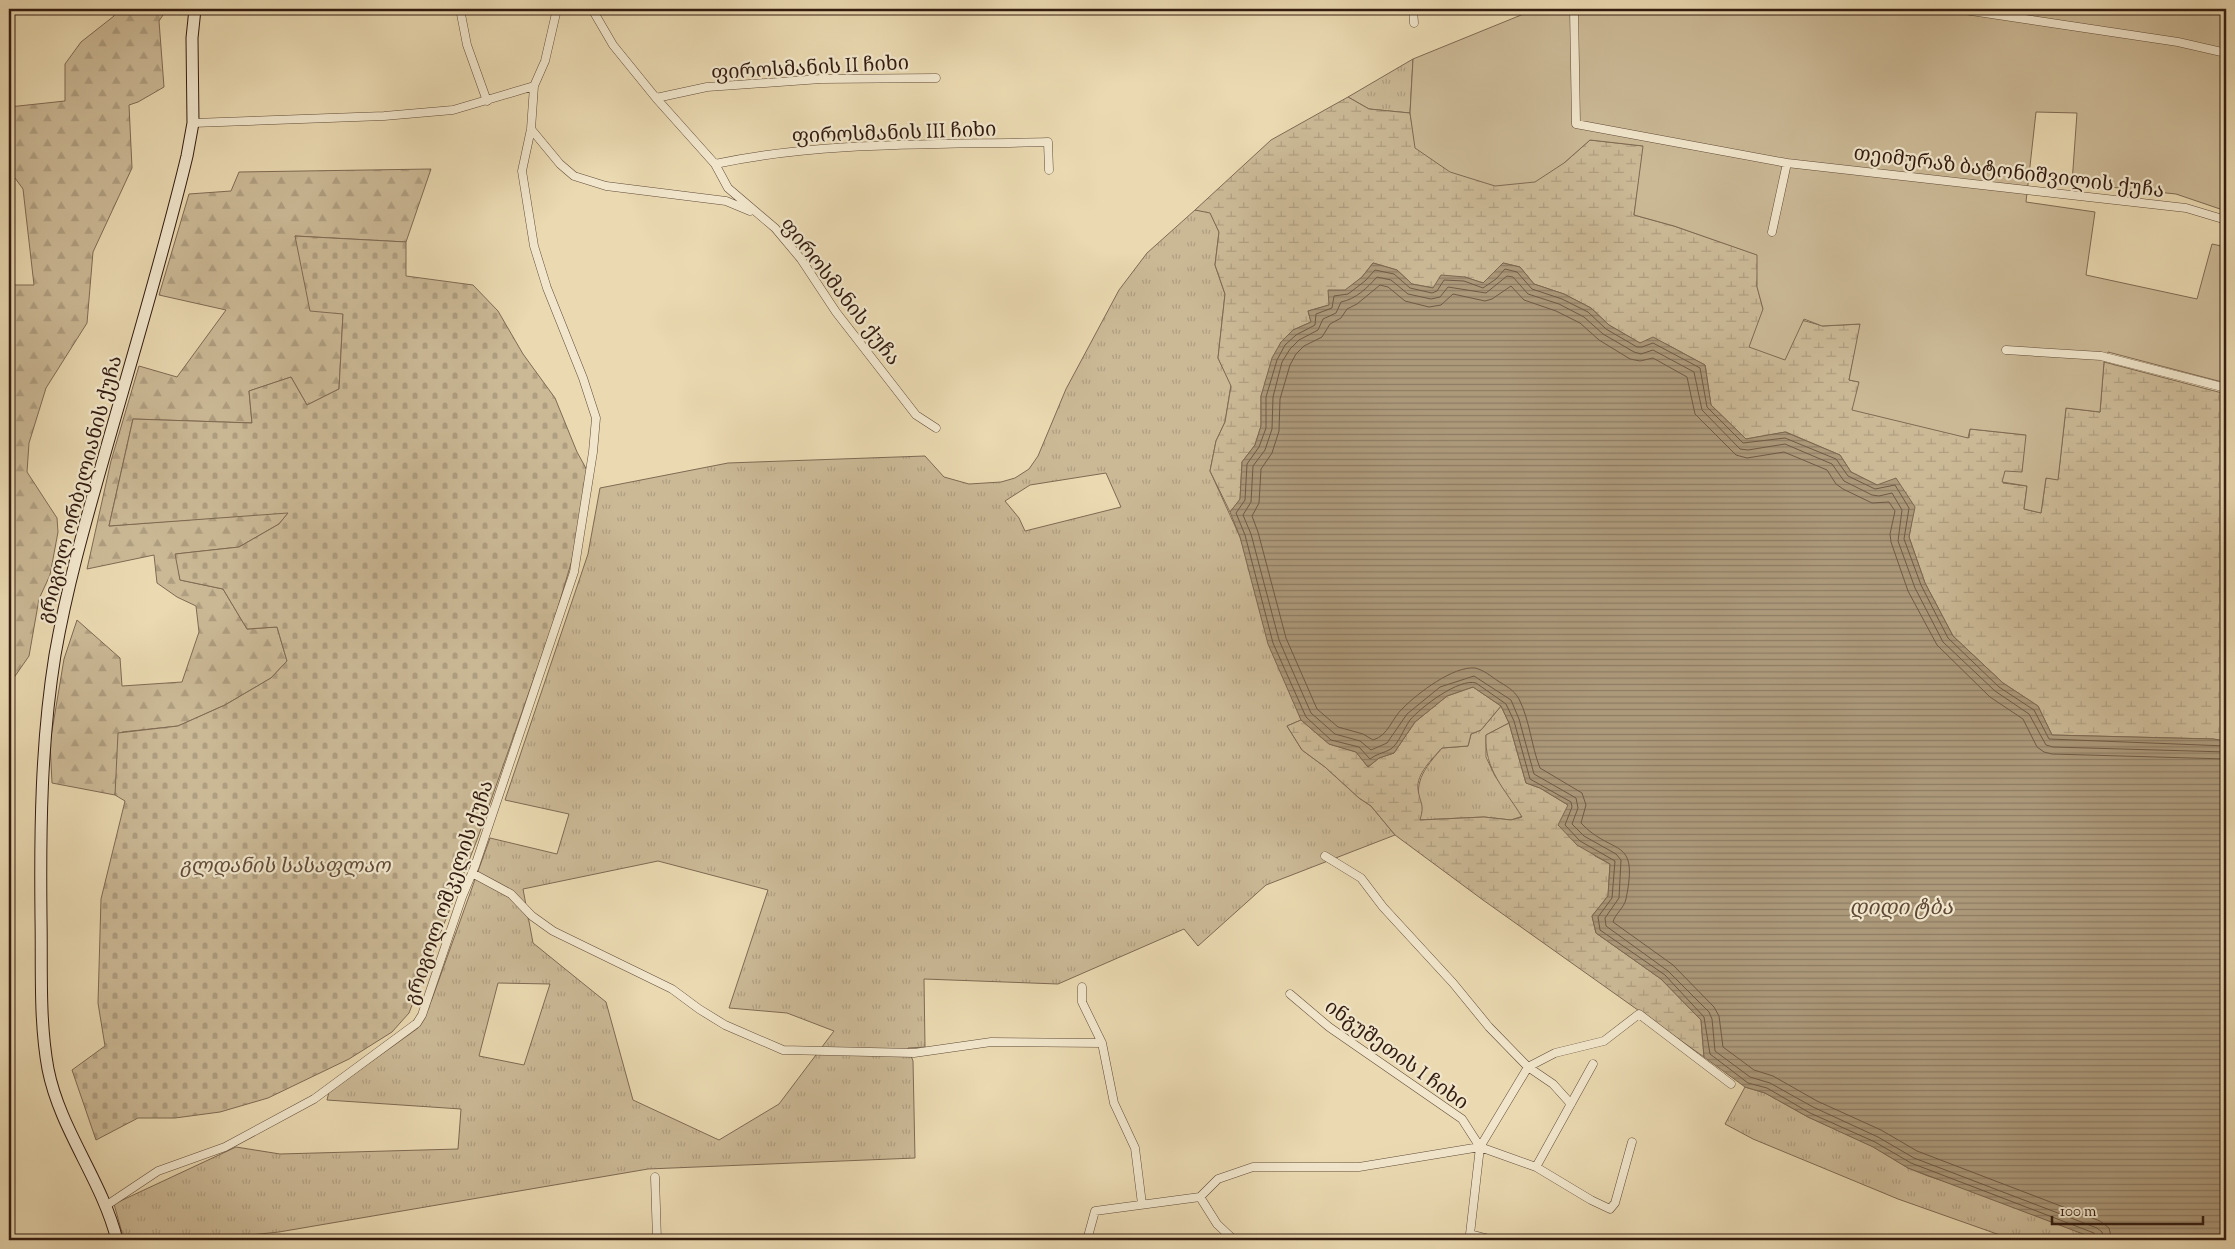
<svg xmlns="http://www.w3.org/2000/svg" width="2235" height="1249" viewBox="0 0 2235 1249" font-family="'Sorts Mill Goudy','Noto Serif Georgian',serif">
	<defs>
		<pattern id="grass-tufts" width="24" height="20" patternUnits="userSpaceOnUse" patternTransform="scale(1.25)"><rect width="24" height="20" fill="#cbb996"/><path d="M3 7l-1-3M5 7V3M7 7l1-3M15 17l-1-3M17 17v-4M19 17l1-3" fill="none" stroke="#af9e80"/></pattern>
		<pattern id="forest-firs" width="22" height="20" patternUnits="userSpaceOnUse" patternTransform="scale(1.25)"><rect width="22" height="20" fill="#cbb996"/><path d="M5 1l3.5 6h-7zM16 11l3.5 6h-7z" fill="#af9e80"/></pattern>
		<pattern id="wetland-marsh" width="20" height="14" patternUnits="userSpaceOnUse" patternTransform="scale(1.25)"><rect width="20" height="14" fill="#cbb996"/><path d="M1 5h8M5 5V1M11 12h8M15 12V8" fill="none" stroke="#af9e80"/></pattern>
		<pattern id="cemetery-stones" width="16" height="16" patternUnits="userSpaceOnUse" patternTransform="scale(1.25)"><rect width="16" height="16" fill="#cbb996"/><path d="M2 7V4a2 2 0 0 1 4 0v3zM10 15v-3a2 2 0 0 1 4 0v3z" fill="#af9e80"/></pattern>
		<pattern id="water-rules" width="6" height="5" patternUnits="userSpaceOnUse" patternTransform="scale(1.25)"><rect width="6" height="5" fill="#ac997a"/><path d="M0 2.5h6" fill="none" stroke="#8d7c63"/></pattern>
	</defs>
	<rect width="100%" height="100%" fill="#ead9b1"/>
	<filter id="stains"><feTurbulence type="fractalNoise" baseFrequency=".004" numOctaves="4"/><feColorMatrix values="0 0 0 0 .2 0 0 0 0 .09 0 0 0 0 .02 0 0 0 .5 -.17"/></filter>
	<radialGradient id="worn" r=".72"><stop offset=".6" stop-color="#630" stop-opacity="0"/><stop offset="1" stop-color="#630" stop-opacity=".3"/></radialGradient>
	<path fill="url(#grass-tufts)" stroke="#7f6a53" fill-rule="evenodd" d="M1413,59L1410,113L1369,109L1348,97Z
		M1195,210L1210,212L1219,232L1215,265L1225,294L1218,358L1231,385L1225,422L1216,441L1210,471L1240,537L1301,720L1287,726L1302,750L1325,767L1359,798L1371,806L1395,835L1266,885L1198,946L1184,929L1058,984L924,979L925,1047L908,1048L913,1061L915,1158L648,1169L279,1232L202,1240H124L114,1204L236,1147L280,1154L458,1149L461,1109L327,1100L329,1092L418,1028L432,999L490,838L557,854L569,814L505,800L588,554L600,488L728,463L925,456L944,477L969,484L1001,482L1015,478L1029,469L1038,456L1066,389L1119,290L1147,253ZM1106,473L1121,507L1025,531L1019,518L1005,501L1030,485ZM658,861L768,890L729,1008L787,1013L834,1031L779,1104L719,1140L633,1100L606,1002L533,943L523,889ZM498,983L550,984L524,1065L479,1056Z
		M1501,706L1509,723L1486,735V757L1495,776L1523,816L1511,820L1484,817L1419,820C1417,782 1416,778 1442,748L1468,746L1471,734L1481,730Z
		M1745,1087L1765,1093L1808,1117L1872,1146L1908,1168L1928,1176L1973,1191L2099,1240H2014L1898,1199L1753,1139L1725,1124Z"/>
	<path fill="url(#forest-firs)" stroke="#7f6a53" d="M114,9H167L159,21L164,87L138,102L129,105L132,168L93,252L87,323L46,388L29,443L27,472L57,518L58,532L50,575L39,599L29,656L13,679H9V285H34L23,189L15,178L9,176V107L65,101V64L81,42L114,16Z
		M431,169L406,242L295,236L343,313L339,389L307,405L291,377L249,391L252,423L133,419L109,526L289,512L279,524L239,547L176,554L180,580L223,589L247,629L277,627L287,661L271,678L225,705L178,726L122,732L115,795L52,783L50,743L64,659L77,620L120,658L122,686L182,682L199,632L196,606L177,597L157,583L154,555L87,569L111,461L139,366L177,377L226,310L159,295L189,194L231,191L239,172Z"/>
	<path fill="url(#wetland-marsh)" stroke="#7f6a53" d="M1348,97L1369,109L1410,113L1416,148L1564,163L1590,140L1644,146L1634,215L1674,226L1758,255L1757,286L1763,309L1823,326L1861,324L1849,380L1859,382L1969,438L1970,429L2027,435L2022,473L2003,483L2027,486L2024,509L2041,513L2046,478L2058,479L2066,408L2100,412L2104,362L2226,394V741L2213,739L2052,735L2038,706L2003,683L1953,636L1925,583L1909,537L1914,507L1877,485L1851,472L1840,455L1786,432L1746,439L1711,405L1705,365L1666,344L1640,343L1609,325L1591,308L1564,294L1534,284L1520,267L1503,263L1483,283L1465,277L1434,288L1412,284L1397,270L1373,263L1362,277L1329,305L1308,311L1311,322L1293,330L1281,342L1261,396V426L1255,445L1242,462L1240,500L1230,512L1210,471L1216,441L1225,422L1231,386L1218,358L1225,294L1215,265L1219,232L1210,213L1195,210L1271,140Z
		M1473,687L1501,706L1481,730L1471,734L1468,746L1442,748C1433,758 1416,774 1418,789C1420,805 1425,803 1420,820L1484,817L1511,820L1522,817C1505,789 1484,770 1486,735L1509,723L1526,783L1540,788L1568,805L1595,856L1610,864L1608,896L1592,916L1596,933L1661,979L1701,1020L1704,1057L1483,900L1395,835L1371,806L1359,798L1325,767L1302,750L1287,726L1301,720L1329,744L1356,752L1368,767L1379,758L1394,753L1415,722L1447,696Z"/>
	<path fill="url(#cemetery-stones)" stroke="#7f6a53" d="M295,236L406,242V276L473,285L498,311L523,354L555,398L577,452L588,472L572,560L553,624L477,840L409,1013L392,1032L349,1059L268,1098L220,1112L175,1118H138L96,1140L72,1070L105,1046L98,1003L101,899L125,801L115,795L118,733L178,726L225,705L271,678L287,661L277,627L247,629L223,589L180,580L175,554L239,547L279,524L288,513L109,526L133,419L252,423L249,391L291,377L307,405L339,389L343,314L310,311Z"/>
	<path fill="#cbb996" stroke="#7f6a53" d="M1543,9H2188L2226,12V211L2176,194L2072,183L2077,113L2036,112L2026,202L2095,212L2086,275L2197,299L2212,244L2226,247V383L2108,352L2104,362L2100,412L2066,408L2058,480L2046,478L2041,513L2024,509L2027,486L2002,482L2005,471L2022,472L2026,435L1970,429L1968,438L1852,410L1859,382L1849,380L1860,324L1822,326L1804,319L1785,360L1749,347L1763,309L1757,287V255L1674,226L1634,215L1643,146L1590,140L1564,163L1535,182L1495,186L1450,172L1415,148L1410,113L1413,59L1531,11Z"/>
	<path fill="url(#water-rules)" stroke="#7c6750" d="M1373,263L1397,270L1412,284L1433,288L1441,275L1465,277L1483,283L1503,263L1520,267L1534,284L1564,294L1591,308L1609,325L1640,343L1653,337L1705,365L1711,405L1746,439L1785,432L1840,455L1851,472L1877,485L1896,478L1915,507L1909,537L1925,583L1953,636L2003,683L2038,706L2052,735L2213,739L2226,741V1240H2099L1908,1168L1873,1147L1808,1117L1765,1093L1745,1087L1704,1057L1701,1020L1661,979L1596,933L1592,916L1608,896L1610,864L1577,845L1558,825L1568,805L1540,788L1526,783L1509,723L1501,706L1473,687L1447,696L1415,722L1394,753L1379,758L1368,767L1356,752L1329,744L1301,720L1268,644L1240,537L1230,512L1240,499L1242,462L1255,445L1261,426V396L1272,358L1281,342L1293,330L1311,322L1308,311L1329,305L1328,290H1345L1362,277Z"/>
	<g fill="none" stroke-linecap="round" stroke-linejoin="round">
		<path stroke="#705a45" stroke-width="1" d="M2098,1240L2094,1233L1911,1163L1875,1142L1810,1113L1767,1088L1748,1083L1710,1054L1704,1017L1665,975L1600,930L1598,917L1612,898L1615,861L1580,841L1565,825L1572,807L1571,802L1530,779L1514,721L1506,704L1476,683C1459,678 1421,707 1410,720C1404,728 1399,743 1391,749C1384,753 1376,754 1370,759L1359,747L1331,740L1306,717L1273,643L1245,535L1236,513L1245,500L1247,464L1259,447L1266,428V397L1277,360L1285,345L1296,335L1315,325L1316,314L1332,308L1334,296L1348,294L1365,281L1375,270L1394,274L1410,288L1432,293L1437,291L1444,280L1464,281L1483,288L1496,279L1505,269L1517,272L1532,289L1562,299L1588,312L1606,329L1637,347H1642L1653,343L1700,368L1707,407L1743,443L1785,438L1836,459L1848,476L1875,489L1895,485L1909,508L1904,539L1921,585L1948,638L1999,687L2034,710L2049,739L2226,746
			M2104,1240L2102,1232L2097,1228L1914,1158L1878,1137L1813,1107L1770,1083L1750,1077L1715,1051L1712,1019L1709,1012L1668,971L1606,926L1605,918L1619,898L1621,860L1616,854L1584,836L1572,824L1578,808L1576,798L1534,774L1519,719L1511,700L1474,676L1440,687L1407,714L1387,743L1371,750L1360,741L1335,734L1311,713L1279,640L1251,534L1243,515L1251,502L1253,466L1265,450L1272,429L1273,397L1282,362L1290,349L1299,340L1318,330L1323,319L1336,313L1341,302C1356,299 1367,288 1377,277L1391,280L1408,294L1431,299L1440,297L1448,287L1486,293L1507,276L1513,277L1528,294L1559,304L1584,317L1603,334L1634,352L1641,354L1653,350L1694,372L1702,410L1740,449L1748,450L1785,444L1832,464L1844,481L1872,495L1879,496L1892,493L1902,510L1898,541L1915,588L1943,642L1995,691L2029,714L2046,745L2053,747L2226,752
			M2112,1240L2109,1228L2100,1221L1917,1151L1881,1130L1817,1101L1773,1076L1754,1070L1723,1047L1719,1016L1714,1007L1673,965L1613,922C1615,914 1624,908 1626,899C1639,835 1613,857 1581,823L1586,805L1582,793L1540,768C1531,745 1530,721 1519,699C1514,690 1506,686 1498,681C1492,677 1484,670 1475,668C1453,666 1418,693 1403,708C1391,719 1389,735 1373,740L1363,734L1338,727L1317,709L1286,638L1258,532L1252,516L1259,503L1261,469L1272,453L1279,431L1280,399L1290,365L1296,354L1304,346L1322,337L1330,324L1341,318L1347,309L1357,304L1380,285L1388,287L1405,301L1429,307L1441,305L1453,294L1485,301L1492,299L1511,286L1524,300L1556,311L1580,323L1599,340L1630,359L1640,361L1653,358L1687,377L1695,414L1736,455L1747,458L1784,452L1827,470L1836,484L1843,489L1872,503L1889,502L1895,511L1890,534L1891,542L1908,591L1937,645L1990,697L2023,719L2037,747L2044,752L2052,754L2226,759"/>
		<defs>
			<path id="minor" d="M460,9L467,45L487,101
				M592,9L613,45L656,98L715,164L728,188L775,228L801,259L836,312L916,415L936,428
				M1413,9L1414,23
				M1574,9L1576,124L1787,163
				M1958,9L2178,42L2226,53
				M656,98L707,87L821,79L936,78
				M193,123L384,116L453,110L534,86
				M531,129L560,164L574,176L606,186L726,201L750,211
				M715,164C822,141 939,145 1048,142L1049,170
				M1772,232L1787,163L2186,208L2226,220
				M2006,350L2101,356L2226,388
				M1325,856L1361,878L1383,907L1453,983L1489,1027L1528,1067L1553,1084L1571,1104
				M472,873L511,894L532,916L553,931L672,989L699,1009L725,1025L783,1050L914,1053L991,1042L1102,1043
				M1082,987V1002L1102,1043L1114,1103L1135,1148L1142,1204
				M1290,994L1329,1027L1462,1119L1480,1147
				M1536,1167L1593,1064
				M655,1177L657,1240
				M1200,1197L1217,1224L1234,1240
				M107,1205L158,1171L225,1147L314,1099L417,1023L422,1015L462,897L475,866L574,572L593,452L596,418L583,378L547,288L534,246L522,171L531,129L534,86L545,61L557,9
				M1470,1234L1493,1240
				M1087,1240L1095,1211L1200,1197L1218,1179L1253,1167H1359L1480,1147L1536,1167L1591,1200L1610,1209L1615,1203L1632,1142
				M1471,1240L1470,1234L1480,1147L1528,1067L1555,1053L1604,1041L1639,1014L1731,1084"/>
			<path id="secondary" d="M117,1240C102,1180 60,1130 48,1069C39,1020 42,968 41,918C40,830 41,742 55,655C67,586 86,520 105,453C133,354 163,256 187,156L193,123L192,38L195,9"/>
		</defs>
		<use href="#minor" stroke="#614b38" stroke-width="9"/>
		<use href="#secondary" stroke="#331c10" stroke-width="13"/>
		<use href="#minor" stroke="#f1e6cc" stroke-width="8"/>
		<use href="#secondary" stroke="#f1e6cc" stroke-width="11"/>
	</g>
	<g text-anchor="middle" stroke-width="4.5" stroke-linejoin="round" paint-order="stroke">
		<g font-size="20" fill="#331c10" stroke="#f1e6cc">
			<text transform="translate(810 67) rotate(-3)" y="7">ფიროსმანის II ჩიხი</text>
			<text transform="translate(894 132) rotate(-2)" y="7">ფიროსმანის III ჩიხი</text>
			<text transform="translate(2009 171) rotate(7)" y="7">თეიმურაზ ბატონიშვილის ქუჩა</text>
			<text transform="translate(841 291) rotate(52)" y="7">ფიროსმანის ქუჩა</text>
			<text transform="translate(79 489) rotate(-75)" y="7">გრიგოლ ორბელიანის ქუჩა</text>
			<text transform="translate(448 892) rotate(-71)" y="7">გრიგოლ ოშკელის ქუჩა</text>
			<text transform="translate(1397 1054) rotate(36)" y="7">ინგუშეთის I ჩიხი</text>
		</g>
		<g font-size="20" font-style="italic" fill="#614b38" stroke="#f1e6cc">
			<text x="285" y="872">გლდანის სასაფლაო</text>
		</g>
		<g font-size="21" font-style="italic" fill="#5d4835" stroke="#f1e6cc">
			<text x="1901" y="914">დიდი ტბა</text>
		</g>
	</g>
	<rect width="2235" height="1249" fill="none" stroke="#ead9b1" stroke-width="30"/>
	<rect x="10" y="10" width="2215" height="1229" fill="none" stroke="#331c10" stroke-width="2.5"/>
	<rect x="15" y="15" width="2205" height="1219" fill="none" stroke="#331c10"/>
	<path d="M2052 1216v8h151v-8" fill="none" stroke="#331c10" stroke-width="2.5"/>
	<text x="2060" y="1216" font-size="15" fill="#331c10" stroke="#f1e6cc" stroke-width="4" paint-order="stroke">100 m</text>
	<rect width="100%" height="100%" filter="url(#stains)"/>
	<rect width="100%" height="100%" fill="url(#worn)"/>
</svg>
